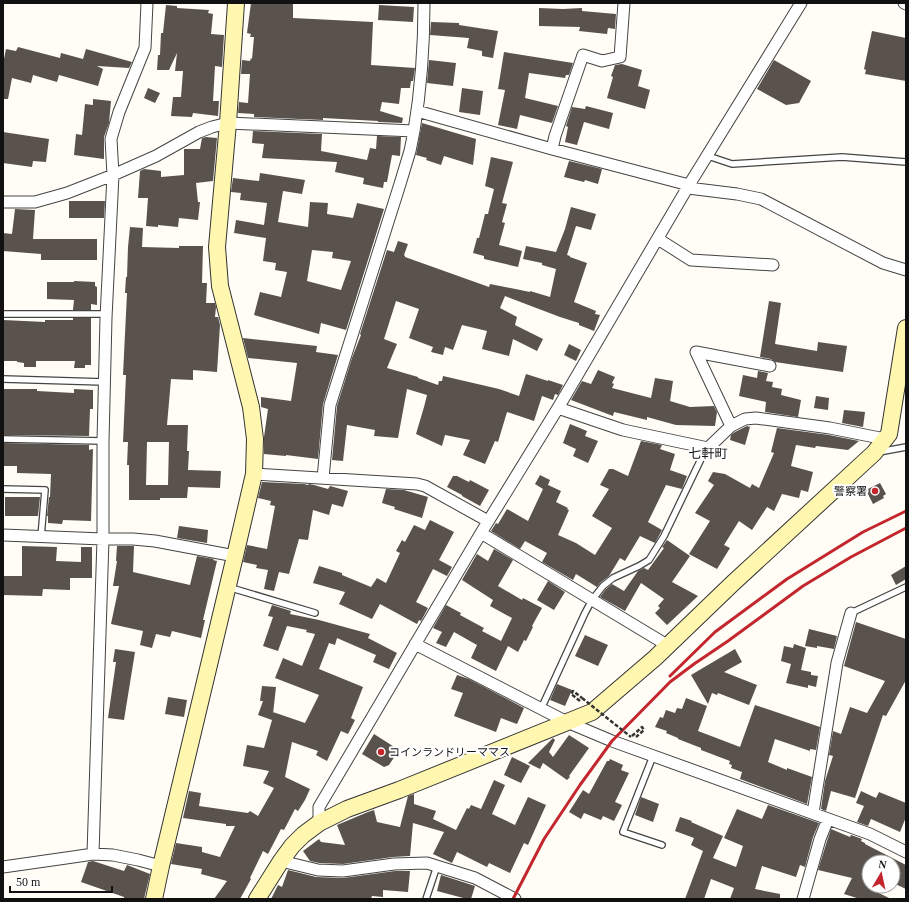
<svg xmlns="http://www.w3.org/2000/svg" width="909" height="902" viewBox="0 0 909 902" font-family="'Times New Roman','Noto Sans JP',serif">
	<rect width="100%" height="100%" fill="#fffdf5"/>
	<path fill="#5a524d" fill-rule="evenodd" d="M251,3H293V18L373,22L371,65L415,68L413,81H411L410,88H401L399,104L382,102L380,111L403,118L402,123L378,122V121L323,118V120L254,117V114L238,113L239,102L248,103L250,74H241L242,60L250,61L251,58L252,59L254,37H250L251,34L247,33Z
		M166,5L177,6V8L209,10L208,13L213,14L211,34L224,35L222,67L215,66L213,101H219L218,116L193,113L192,117L171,116L173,97H181L183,71H175L177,53L169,70H157L158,55H160L161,33H163Z
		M379,5L414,7L413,22L378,20Z
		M539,8L563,9L582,8V11L616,14L615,29L608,28L607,34L579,31L580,27L539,26Z
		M431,22L459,23V25L498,31L493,58L482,56V51L467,48L469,38L430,35Z
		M872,31L906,38V81L865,74L866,70L864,69Z
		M18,47L60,58L61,53L83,59L86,49L132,62L129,68L97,66L103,69L98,86L59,75L57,82L33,75L31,83L12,78L8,99H3V64L6,49L16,51Z
		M504,52L573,63L569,75H566L565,78L529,73L525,98L558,106L552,123L520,115L517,129L498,125L505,90L498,89Z
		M429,60L456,63L453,86L427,83Z
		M774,60L811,81L799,103L786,105L757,89Z
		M622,64L642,70L638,86L650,90L645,109L607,98L613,77L611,76L615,65Z
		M148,88L160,93L155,103L144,98Z
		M462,88L483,91L480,115L459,112Z
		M93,99L111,101L109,123L104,137V159L74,155L76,134L82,135L85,104L93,105Z
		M586,106L613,113L609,129L584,122L577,145L565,142L568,127L566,126L572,107L585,109Z
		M422,123L476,139L473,165L444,156L441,165L426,160L427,158L416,155Z
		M253,131L322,134L321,151L367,160L370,148L376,149L377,136L401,137L400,156L392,155L387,182H384L383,188L363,184L364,178L335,172L337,162L262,158L264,144L252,143Z
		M3,132L49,139L46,162L33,161L32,167L3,163Z
		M206,137L217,138L213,181L196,183L198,202H200L198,220L179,218L178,227L158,225V227L146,226L148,198H138L140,171L144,169L161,171V177L184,175V149H200L202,138Z
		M491,157L513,162L502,203L507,204L502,222L505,223L499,245L522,251L518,267L484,259V256L473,253L477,238H479L485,214H488L494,189L485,186Z
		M569,161L602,169L598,184L585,180L584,182L564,177Z
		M260,173L305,180L302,194L283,191L278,222L308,227L310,202L328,203L327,214L353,218L357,203L384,209L346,330L321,323L319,334L254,315L260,292L281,297L287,272L275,270L276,263L263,261L266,238L234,233L236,220L264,225L267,203L240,200L241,193L231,192L233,178L259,181ZM312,250L333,252L332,258L351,261L341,290L307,281Z
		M69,201H105L104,218H69Z
		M571,207L596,214L591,230L576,226L567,255L570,256V257L587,263L574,302L596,311L595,314L600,315L594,331L579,325V323L560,317L505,296L500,308L517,317L515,325L543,339L537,351L513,339L509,356L482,349L487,331L462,325L453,350L445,347L443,355L431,352L433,347L409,338L419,309L396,301L384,339L397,344L387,368L418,377V378L438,385L439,381H442L443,376L499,389L519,396L526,374L548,381V380L563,385L558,395L555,394L553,400L542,396L534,421L507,412L498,442L495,441L485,464L463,455L470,440L445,435L442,446L416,434L424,407L427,395L407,389L398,438L374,436L375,430L347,425L343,461L332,460L337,406L352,358L361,335L360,334L387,250L394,252L398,241L408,244L404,255L405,256V257L489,287L490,284L530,292V291L550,297L556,269L542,265V263L523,259L526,246L556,252L565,229Z
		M15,209L35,210L33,239H97V260H41V254L3,251V233L12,234Z
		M130,227L143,228L142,247L179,248V246H203L202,283H207L206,303H215L216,307L215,317H218L220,325L217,372L193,370V380L171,379L167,425H188L187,451H189L188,470L221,471L220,488L188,487L187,498H160V500H129V465H127L128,442H123L126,375H123L127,293H125L126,277H127L128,247ZM147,442H169L168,485H146Z
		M74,281L95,282V286L97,287V305L91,304V310H73L74,300L47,299V282H74Z
		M769,301L781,303L775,344L817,351L818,342L847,346L843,372L775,362L771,359L760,357Z
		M73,318H91V365H85V368H74L75,361H36V367H24V363L17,362V361H3V320L45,322V320H73Z
		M243,338L317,346L316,352L338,355L323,404L318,459L286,455V456L264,454V437L268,409L261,407V397L291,401L297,363L248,358Z
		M569,344L581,350L576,361L564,355Z
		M598,370L615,377L612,383L614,384L612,388L651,398L655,378L673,381L670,401L690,407L714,406L717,412L715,426L676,425L647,417V420L614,412L613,416L571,400L582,381L591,384Z
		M758,371L768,373L766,381L773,382L772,387L782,389L781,395L801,400L798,417L765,412L766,402L739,396L743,375L757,378Z
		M3,389H37V391L74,393V389L93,390V409H90L89,436L3,435Z
		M816,396L829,398L828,410L814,408Z
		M844,410L865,412L863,427L842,423Z
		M570,424L587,431L585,436L598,441L588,463L573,456L576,449L563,443Z
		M747,426L750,427L745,445L730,440L731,435L735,432Z
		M777,428L829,435L859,441L848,450L816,446L815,448L796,445L791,466L813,472L808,492L801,490L799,498L782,494L774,511L767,507L752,530L739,521L724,545L730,548L717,569L689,554L710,521L695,513L714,485L708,481L713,472L725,474L750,488L752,484L759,488L774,453L771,452Z
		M641,441L662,445L660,449L675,454L670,470L687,476L682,489L666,485L648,522L662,530L655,543L640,536L625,561L620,558L609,576L600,583L597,587L576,574L573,580L542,562L547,553L525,541L520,549L491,531L496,523L498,524L507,509L528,521L543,489L535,484L540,475L550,480L548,485L561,491L556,502L568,508L567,509L569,510L558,535L576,543L595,555L612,528L592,516L609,489L600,485L609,469H613L628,476Z
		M3,443L89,445V450L93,449L91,521L63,520L62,524L48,523V516H47L49,497H50L51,474L17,473V466H3Z
		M453,476H457L469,482L470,480L489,490L480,506L462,496V495L447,487Z
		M262,482L304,484L308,485L309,484L314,485L328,489L330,486L348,491L343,507L332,504L329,515L313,510L308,540L299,539L289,574L279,572L274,591L264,589L268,570L256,568L257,565L243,562L247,545L267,549L275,506L270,505L271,501L258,498Z
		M880,483L886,494L883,496L884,498L873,504L866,490Z
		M386,489L404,490L428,497L422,518L394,509L395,507L382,503Z
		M5,497H40L38,516H5Z
		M430,520L454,532L439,560L452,567L447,576L433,569L416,602L428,608L421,621L419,620L417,624L380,604L372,619L339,604L345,592L313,583L319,566L342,573V575L371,587L377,578L386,583L400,553L396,551L402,540L405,542L414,525L425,530Z
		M179,526L208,530L207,543L177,538Z
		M667,540L690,556L672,582L698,596L667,625L655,613L660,608L658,606L664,599L641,583L625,611L600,597L606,589L612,584L624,591L638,571L644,568L648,570L664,548L662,547Z
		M22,546L57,547L56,561L81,562V547H92V578H70V590L43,589L42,596L3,595V576H22Z
		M117,546H134L133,572L190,585L197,556L214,559L213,560L217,561L203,620H205L201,638L172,631L170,637L156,634L152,648L140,645L143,631L111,624L119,586H113L117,561H116Z
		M494,549L513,560L498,586L522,600L523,598L542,608L532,626L533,627L526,641L524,640L518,652L508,646L496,671L471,658L477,645L454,632L446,647L436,643L442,632L433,628L446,605L461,613L460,615L484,628L482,631L501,641L512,618L490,606L493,600L462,580L477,554L488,561Z
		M906,566V579L896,585L891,575Z
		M548,581L565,592L554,610L537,600Z
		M272,605L291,611L290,614L319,620L370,634L368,638L397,653L389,669L373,662L376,655L337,638L335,645L329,643L319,669L363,687L351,718L355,720L348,734L341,731L327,761L316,755L318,751L292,742L285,777L310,789L305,800L298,811L295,809L284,830L281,829L268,854L263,851L250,878L251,879L240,899H214L227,881L201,874L202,869L171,864L176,843L202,847V852L220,857L235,826H226V824L183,818L189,791L201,793L199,806L248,813L250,811L258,816L274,788L263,783L269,771L243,766L247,745L264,748L272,720L258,715L263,701H260L262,686L276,687L273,714V712L305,723L319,695L275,678L283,658L302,666L315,634L306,632L307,630L287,626L278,651L263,646L273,617L268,616Z
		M856,622L906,639V680L886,716L883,715L855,798L831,791L826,811L821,809L825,781L833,756L829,755L833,731L841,734L850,707L867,713L885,681L844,666Z
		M809,629L837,636L834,649L817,646V648L805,646Z
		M585,635L608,645L598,666L575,656Z
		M794,644L806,648L801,670L811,672V675L818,676L816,687L808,685V688L786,683L791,664L781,661L784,646L793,648Z
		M115,649L135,652L124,720L108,718L116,662H113Z
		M735,649L742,662L724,672L757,685L749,705L718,693L717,695L712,693L708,704L691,675Z
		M457,675L469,679L524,708L517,724L501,718L496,732L454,716L463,693L451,689Z
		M557,684L572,690L565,706L550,700Z
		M168,697L187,700L184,717L165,714Z
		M686,698L707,706L698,731L740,747L755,705L820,727L816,750L810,749V751L775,739L768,762L787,770V768L812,777L807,804L740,779L742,772L731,768L732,765L729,764L730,761L701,750V748L678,739V738L666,733L667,731L655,727L660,717L663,718L666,710L675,713L677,708L682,709Z
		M374,734L399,750L389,765L384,767L362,754Z
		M569,735L589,748L569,776L570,777L567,780L543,763L540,769L528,763L553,738L555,740L549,752L553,757Z
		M512,757L530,766L521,783L504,775Z
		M610,759L623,765L621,770L629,773L615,802L622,805L614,821L603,816L601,820L584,813L581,819L569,812L583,790L589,794L607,761H609Z
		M494,780L505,785L492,814L515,825L528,797L546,805L528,845L524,843L510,873L489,863L487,867L457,852L452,863L433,854L444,832L413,823L410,856L393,857L343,864L319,863L310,861L303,851L319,839L321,842L345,845L337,825L368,812L374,810L377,822L400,827L408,796L414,794V804L436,811L433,819L456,830L467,808L469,809L471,805L481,809Z
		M861,791L876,798L879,792L906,803V817L900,832L871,819L868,826L857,822L864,806L856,803Z
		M641,797L659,804L653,822L635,815Z
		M768,805L819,823L813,837L805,867L800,865L796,877L762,866L755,889L780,894V899H730L734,888L711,879L704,899H685L703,851L691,845L694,838L675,831L680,817L692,821L691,822L723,836L713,858L736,867L743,846L724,838L737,809L762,819Z
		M831,829L850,837L851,835L862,839L861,841L865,843V844L906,865V889L893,883V862H869V888L891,899H860L844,894L852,878L818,870L827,841Z
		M93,861L124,871L127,865L150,874L144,899H124V897L81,882L88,862Z
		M288,870L316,877L343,878L395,871H410L408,892L383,890V897L372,896L371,899H271L278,885L282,887Z
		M441,875L475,886L471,899H467L437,891Z"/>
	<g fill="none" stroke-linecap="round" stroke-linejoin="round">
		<defs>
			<path id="lane" d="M708,156L732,164L842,157L906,162
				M3,314H106
				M3,379L105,382
				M3,439L103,441
				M879,452L906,447
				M3,489L45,490L41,537
				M228,587L315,613
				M851,613L906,587
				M541,709L585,613L592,600L603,586L613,578L639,566L649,560L664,536L701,459L708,448
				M653,756L623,832L662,845
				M426,899L437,866"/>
			<path id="street" d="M904,3L906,4
				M417,111L552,149L689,185
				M552,149L555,136L583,55L602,61L620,57L624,3
				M688,188L737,194L761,199L883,263L906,270
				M3,202H35L67,193L113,175L156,156L199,132L212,127L228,123L414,131C421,89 424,46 424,3
				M658,239L691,260L773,265
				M558,408L623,430L708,448L731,426L745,419L756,418L830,428L885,439
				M731,426L696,352L770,366
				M254,474L417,484L425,486L488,521
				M323,478L330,405L400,184L410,151L414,131
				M481,533L667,645
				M3,535L103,539H133L155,541L235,556
				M415,644L567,722L612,741L870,834L906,852
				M813,813L837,663L851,613
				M319,823V807L481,533L558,408L689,185L801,3
				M93,854L103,539V441L106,318L113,175L111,139L119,112L145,48L147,3
				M281,861L318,870L343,871L394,864L427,863L475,878L515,899
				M3,867L73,857L93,854L113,855L138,860L161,866
				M803,899L820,839L828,819"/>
			<path id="secondary" d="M154,899L161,866L235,556L254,474L255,439L251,407L220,286L217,247L228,123L236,3
				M257,899L281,861L292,846L303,835L319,823L347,809L399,790L592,712L655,658L733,583L874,453L889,434L906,328"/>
		</defs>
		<use href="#lane" stroke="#444" stroke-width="8"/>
		<use href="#street" stroke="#444" stroke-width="13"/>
		<use href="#secondary" stroke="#333" stroke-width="18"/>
		<path stroke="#333" stroke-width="2.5" stroke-dasharray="4 2" stroke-linecap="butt" d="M580,701L571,694L573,691L582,698
			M632,736L642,727L644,730L636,737"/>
		<use href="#lane" stroke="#fff" stroke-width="5.5"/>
		<use href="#street" stroke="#fff" stroke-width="11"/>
		<use href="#secondary" stroke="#fff6b0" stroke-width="16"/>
		<path stroke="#c4262e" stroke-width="3" d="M670,676L715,632L787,579L863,532L906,511
			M513,899L544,839L580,785L612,741L670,682L694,664L728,641L803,586L851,557L906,528"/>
		<path stroke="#333" stroke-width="2.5" stroke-dasharray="4 2" stroke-linecap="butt" d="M582,698L631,737"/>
	</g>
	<g fill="#c4262e" stroke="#fff" stroke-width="1.5">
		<circle cx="875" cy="491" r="4"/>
		<circle cx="381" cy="752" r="4"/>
	</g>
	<g text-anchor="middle" stroke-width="4" stroke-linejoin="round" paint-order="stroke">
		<g font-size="11" fill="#111" stroke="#fff" text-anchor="end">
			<text x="867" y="495">警察署</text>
			<text x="389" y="756" text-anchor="start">コインランドリーママス</text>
		</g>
		<g font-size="13" fill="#111" stroke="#fff">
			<text x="708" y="458">七軒町</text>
		</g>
	</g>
	<rect width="909" height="902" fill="none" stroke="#111111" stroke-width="8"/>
	<g transform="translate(881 874) rotate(9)"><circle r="19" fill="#ffffff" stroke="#a0a0a0"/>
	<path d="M0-3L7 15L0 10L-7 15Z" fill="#c4262e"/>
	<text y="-6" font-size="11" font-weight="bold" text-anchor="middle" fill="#111111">N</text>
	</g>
	<path d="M10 886v6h102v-6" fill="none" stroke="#111111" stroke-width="2"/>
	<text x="16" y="886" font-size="12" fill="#111111" stroke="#ffffff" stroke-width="3" paint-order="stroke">50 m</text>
</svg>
